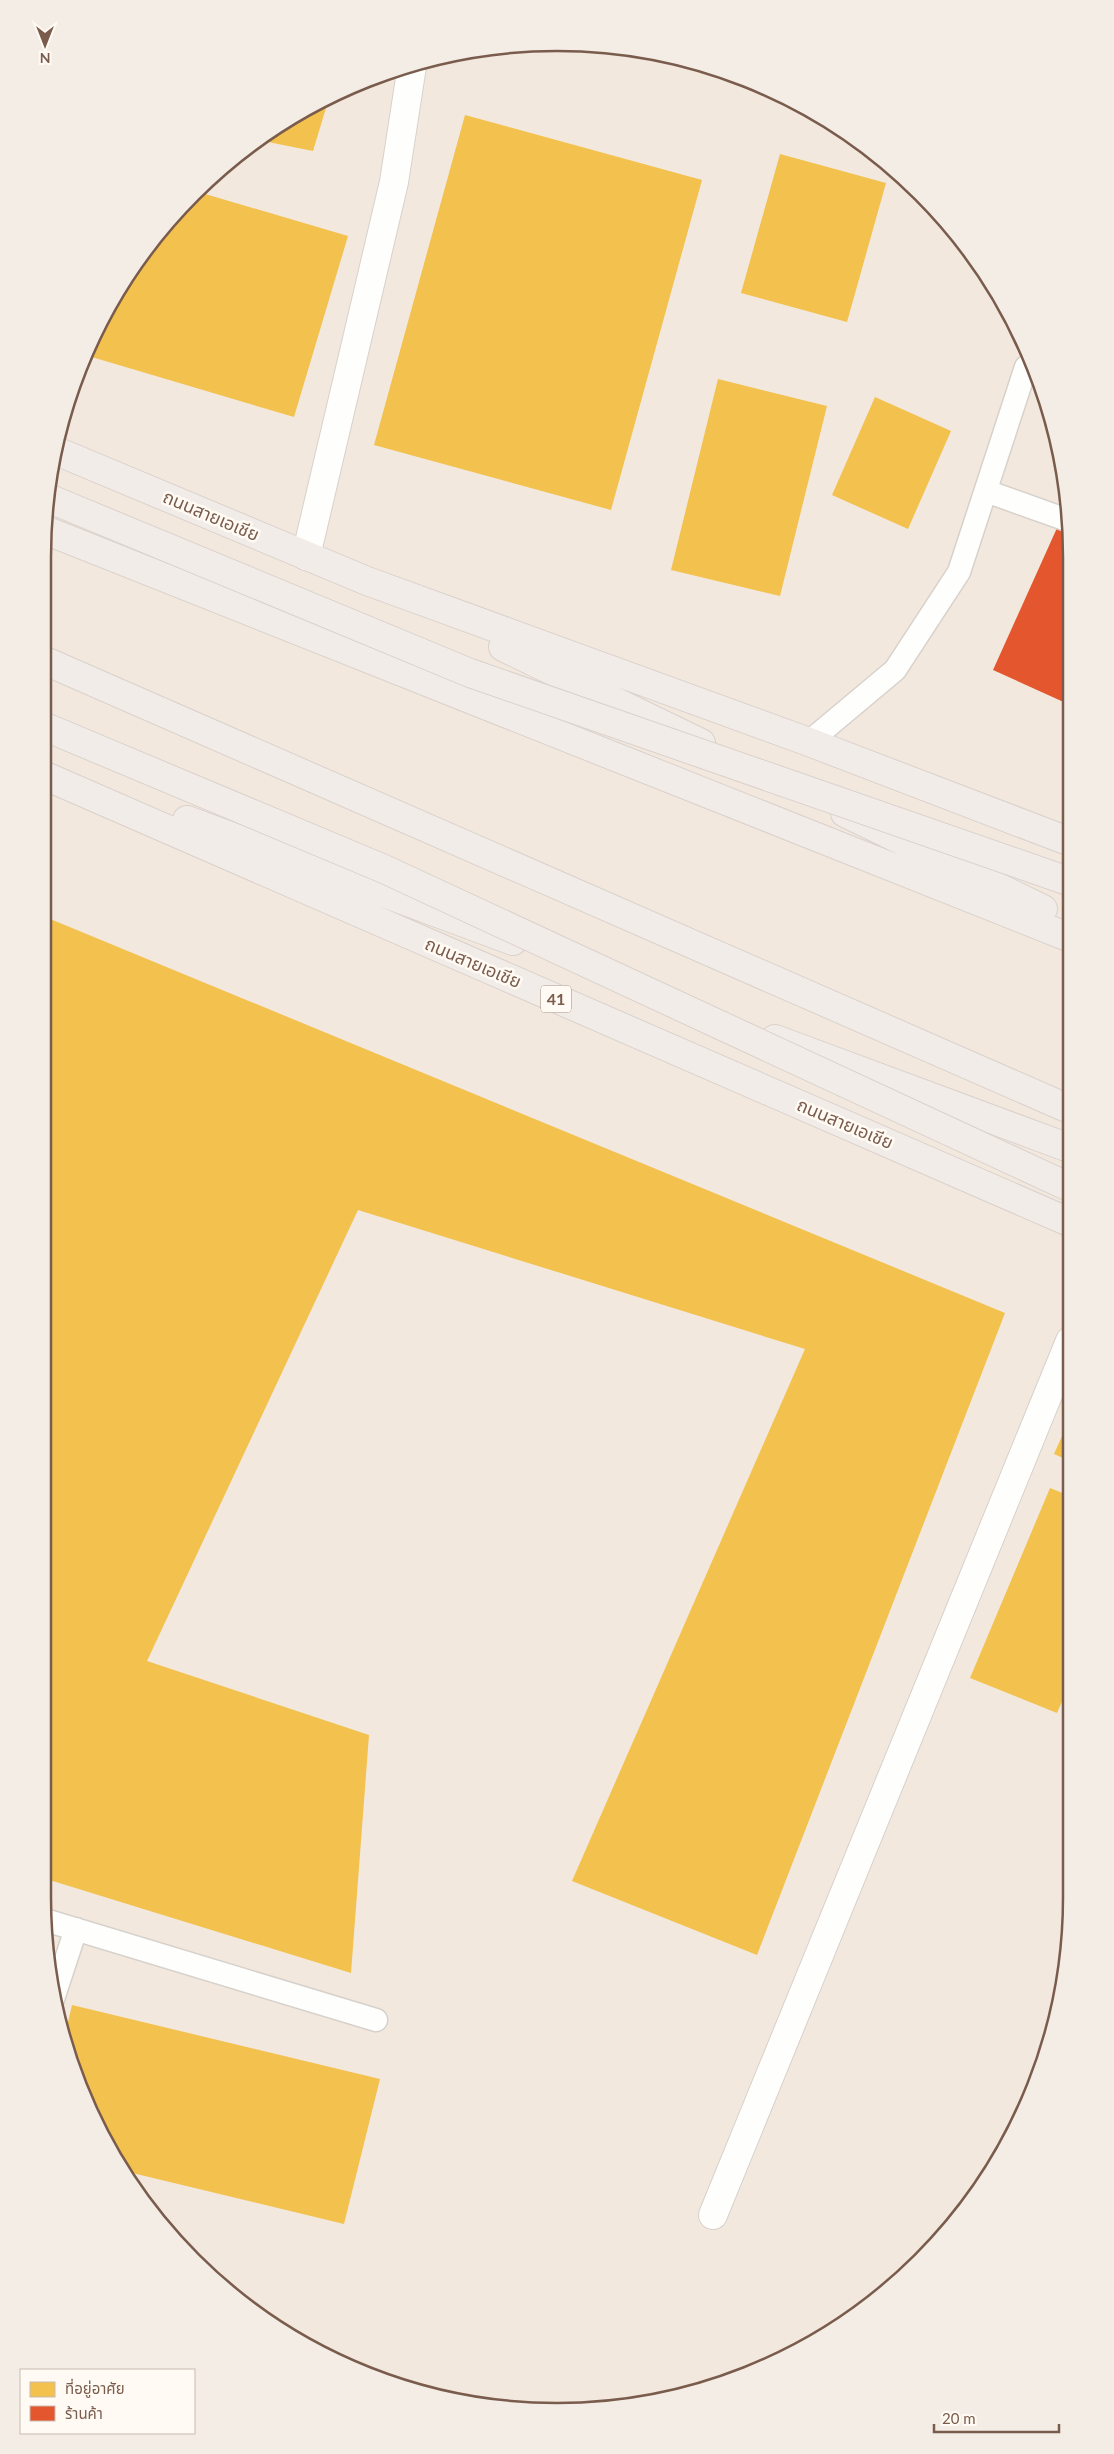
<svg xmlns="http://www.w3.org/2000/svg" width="1114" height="2454" viewBox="0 0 1114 2454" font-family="Lato,'Noto Sans Thai',sans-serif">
	<rect width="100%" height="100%" fill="#f9f5f0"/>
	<path fill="#f2e8de" d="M557,43L657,52L754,82L870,149L965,244L1032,360L1067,490L1071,1897L1062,1997L1032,2094L1002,2155L944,2236L870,2305L814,2343L722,2384L624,2407L557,2411L457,2402L391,2384L300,2343L244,2305L170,2236L111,2154L70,2063L52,1997L43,1897V557L52,457L82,360L129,271L193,193L271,129L360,82L456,52Z"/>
	<path fill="#f2c14e" d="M329,98L313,151L258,140L271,129Z
		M465,115L702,180L611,510L374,445Z
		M780,154L886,183L847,322L741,293Z
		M195,191L348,236L294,417L85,355L129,271Z
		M718,379L827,406L780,596L671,570Z
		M875,397L951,431L908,529L832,495Z
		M43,916L1005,1313L757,1955L572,1881L805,1349L358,1210L147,1661L369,1735L351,1973L43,1878Z
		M1070,1418V1461L1054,1454Z
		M1050,1488L1070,1496L1071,1681L1057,1713L970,1678Z
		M72,2005L380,2079L344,2224L124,2171L111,2154L70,2063L64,2039Z"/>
	<path fill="#e4572e" d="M1057,528L1067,532L1068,704L993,670Z"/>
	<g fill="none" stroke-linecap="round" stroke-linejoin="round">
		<defs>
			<path id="service" d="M986,491L1067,520
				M809,742L895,670L959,572L1026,367L1033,361
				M45,1920L376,2020
				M53,1999L76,1929"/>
			<path id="minor" d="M306,556L394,182L412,66
				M713,2215L1070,1341"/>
			<path id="trunk" d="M54,450L367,581L809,742L1068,841
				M45,530L1068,937
				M503,647L701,743
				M43,660L1069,1109
				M43,775L1069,1222
				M845,813L1043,909
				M187,820L513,941
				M775,1039L1069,1148"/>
		</defs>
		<use href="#service" stroke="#d7d1cb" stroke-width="25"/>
		<use href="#minor" stroke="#d7d1cb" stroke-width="30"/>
		<use href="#trunk" stroke="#dad1cc" stroke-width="30"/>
		<use href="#service" stroke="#fefefd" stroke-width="22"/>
		<use href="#minor" stroke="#fefefd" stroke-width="28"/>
		<use href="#trunk" stroke="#f2ece8" stroke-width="28"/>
		<defs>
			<path id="trunk-bridge" d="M48,498L470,673L1068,881
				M43,726L384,869L1069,1187"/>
		</defs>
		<use href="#trunk-bridge" stroke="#dad1cc" stroke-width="30" stroke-linecap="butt"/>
		<use href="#trunk-bridge" stroke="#f2ece8" stroke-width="28"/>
	</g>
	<g text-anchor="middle" stroke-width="5" stroke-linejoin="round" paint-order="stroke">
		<rect fill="#fffaf3" stroke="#a28b7f" stroke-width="1" x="541" y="985.5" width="30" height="27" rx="4"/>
		<g font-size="16" font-weight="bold" fill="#7a5c4d">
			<text x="556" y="1005">41</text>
		</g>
		<g font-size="18" fill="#7a5c4d" stroke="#fffaf3">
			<text transform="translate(211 516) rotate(23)" y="6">ถนนสายเอเชีย</text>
			<text transform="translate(473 963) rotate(23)" y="6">ถนนสายเอเชีย</text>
			<text transform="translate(845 1124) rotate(23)" y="6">ถนนสายเอเชีย</text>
		</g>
	</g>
	<path d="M0 0H1114V2454H0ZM557 51H557A506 506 0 0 1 1063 557V1897A506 506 0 0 1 557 2403H557A506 506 0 0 1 51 1897V557A506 506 0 0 1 557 51Z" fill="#f4ede6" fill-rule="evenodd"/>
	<path fill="none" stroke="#7a5c4d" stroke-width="2.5" d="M557 51H557A506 506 0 0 1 1063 557V1897A506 506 0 0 1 557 2403H557A506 506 0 0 1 51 1897V557A506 506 0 0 1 557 51Z"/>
	<rect x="20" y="2369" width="175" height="65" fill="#fffaf3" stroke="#cabbb1"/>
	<rect x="30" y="2382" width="25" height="15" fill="#f2c14e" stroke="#cabbb1"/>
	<text x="65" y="2394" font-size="15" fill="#7a5c4d">ที่อยู่อาศัย</text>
	<rect x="30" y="2406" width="25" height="15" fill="#e4572e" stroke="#cabbb1"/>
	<text x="65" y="2419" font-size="15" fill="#7a5c4d">ร้านค้า</text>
	<g transform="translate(45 45) rotate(180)" stroke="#fffaf3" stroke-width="4" paint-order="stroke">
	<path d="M0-4L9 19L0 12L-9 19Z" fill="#7a5c4d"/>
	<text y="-8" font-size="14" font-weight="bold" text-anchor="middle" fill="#7a5c4d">N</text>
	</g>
	<path d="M934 2424v8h125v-8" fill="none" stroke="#7a5c4d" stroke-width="2.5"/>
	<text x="942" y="2424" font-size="15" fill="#7a5c4d" stroke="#fffaf3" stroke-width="4" paint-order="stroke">20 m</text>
</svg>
